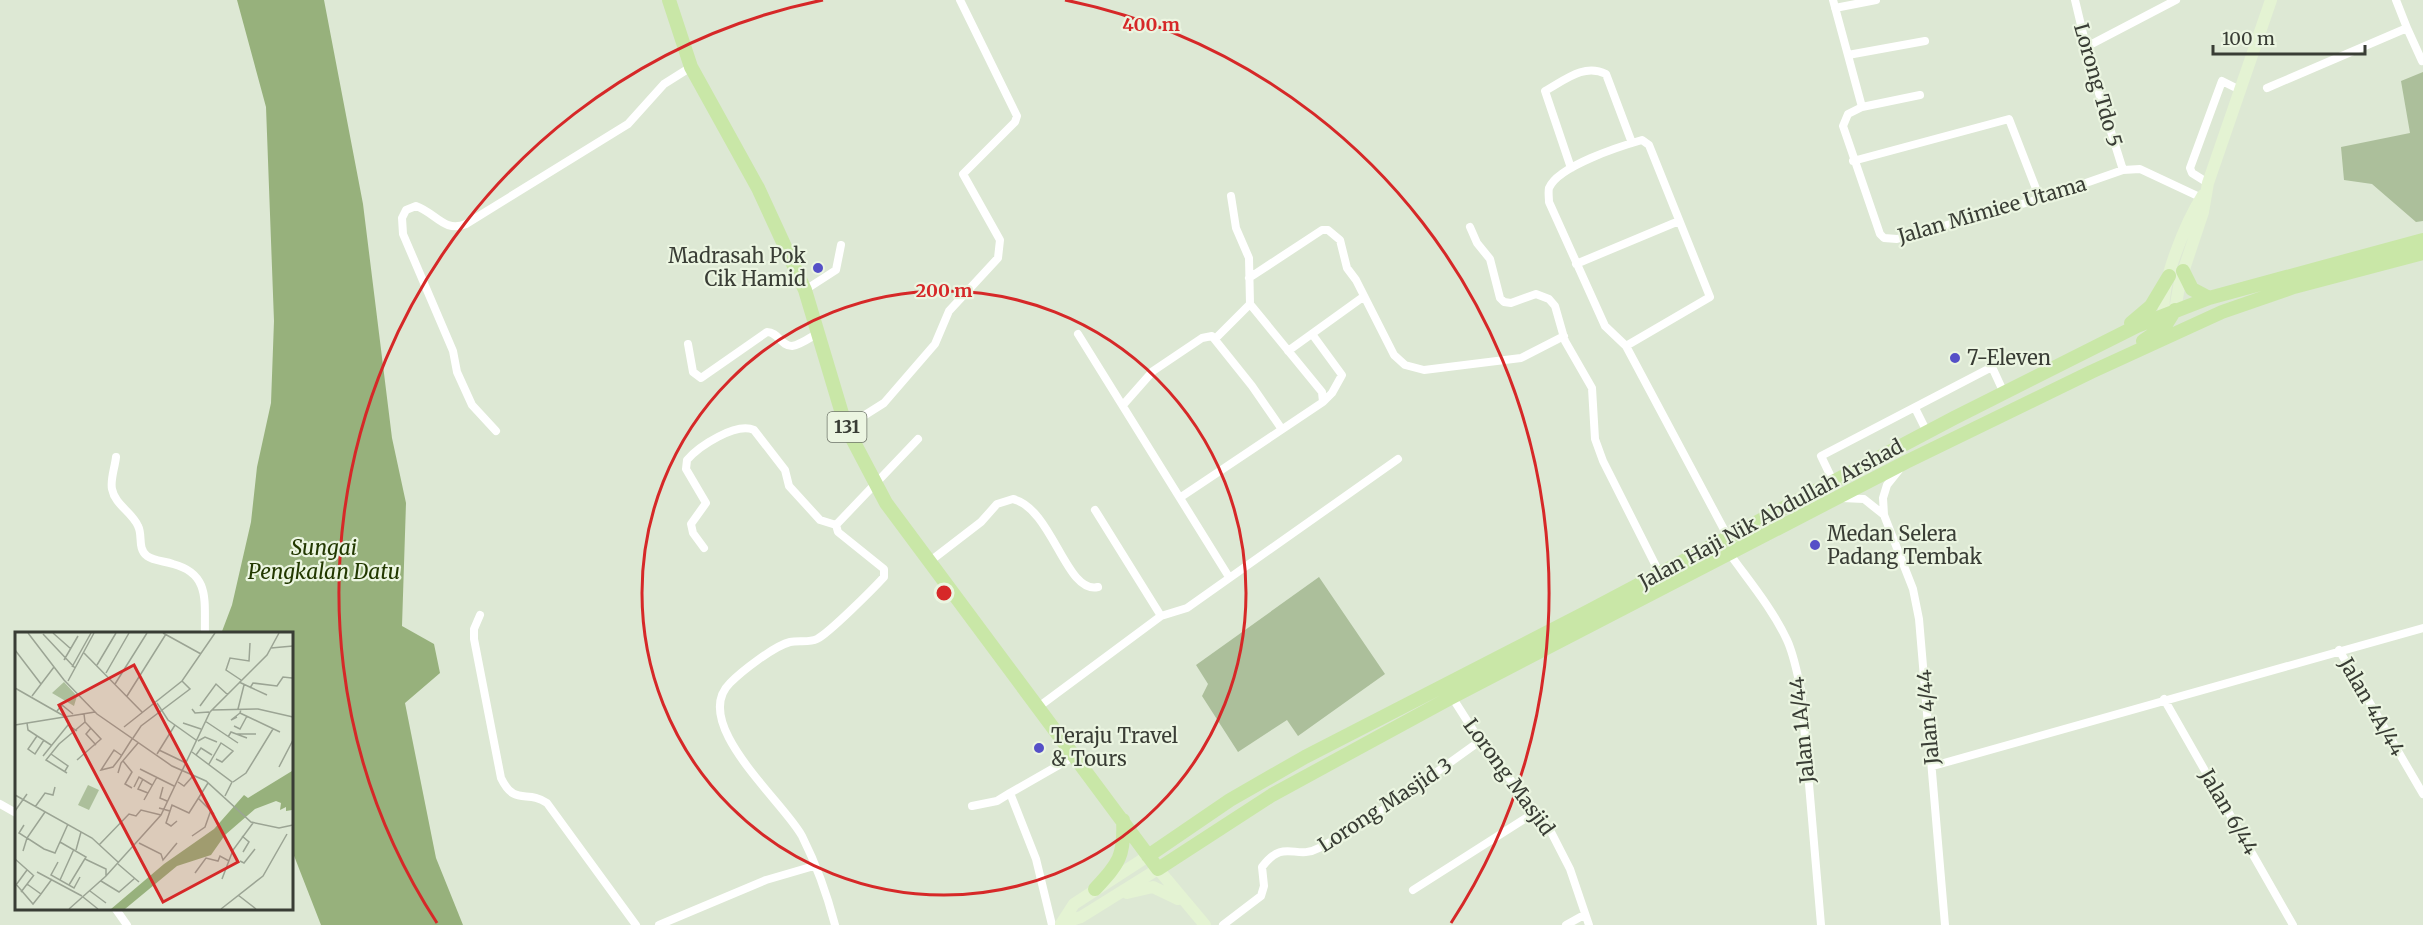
<svg xmlns="http://www.w3.org/2000/svg" width="2423" height="925" viewBox="0 0 2423 925" font-family="Merriweather,serif">
	<rect width="100%" height="100%" fill="#dde8d4"/>
	<path fill="#acbf9b" d="M2423,72V221L2416,222L2372,184L2344,180L2341,147L2410,133L2401,81Z
		M1319,577L1385,674L1298,736L1287,720L1238,752L1202,696L1208,684L1196,665Z"/>
	<path fill="#97b17c" d="M237,0H324L363,204L392,438L406,503L402,626L434,644L440,673L405,703L436,858L463,925H321L291,848V634H221L232,605L251,522L257,467L271,403L274,321L266,107Z"/>
	<g fill="none" stroke-linecap="round" stroke-linejoin="round">
		<path stroke="#fff" stroke-width="8" d="M1833,0L1862,107
			M2075,0L2092,71L2123,170
			M1835,8L1876,0
			M2407,28L2422,61
			M2086,47L2176,0
			M1848,55L1925,41
			M2267,88L2407,28L2396,0
			M1920,95L1862,107L1848,114L1843,126L1880,234L1884,238L1897,239L2040,199L2123,170L2140,169L2204,199
			M1853,161L2009,119L2040,199
			M1571,168L1545,91C1565,80 1584,63 1606,74L1632,143
			M2208,183L2192,173L2190,168L2222,81L2240,90
			M1470,227L1477,243L1490,259L1500,298L1504,302L1511,303L1536,294L1549,299L1555,306L1565,341L1592,388L1595,439L1603,461L1659,572
			M1576,264L1679,221
			M1249,278L1322,230H1328L1340,240L1347,268L1356,280L1394,355L1405,365L1424,370L1521,358L1564,336
			M805,290L836,270L841,245
			M1078,334L1229,577
			M1312,334L1342,375L1332,393L1323,402
			M1216,338L1250,304L1249,258L1236,228L1231,196
			M688,344L693,372L701,378L767,332C778,332 781,346 792,346C800,345 811,337 818,333
			M1626,346L1710,297L1649,145L1642,140C1621,146 1558,166 1549,188C1548,192 1549,198 1549,202L1605,326L1626,346L1728,537
			M1288,351L1363,297
			M1123,405L1153,371L1202,338L1212,336L1252,386L1281,428
			M1915,408L1927,432
			M846,427L884,403L935,344L949,311L998,258L1000,240L963,174L1015,122L1017,116L960,0
			M496,431L472,405L457,372L453,351L403,234L402,218L406,210L416,206C436,213 444,233 466,224L628,124L664,84L691,67
			M116,457C115,467 110,480 112,489C115,505 132,512 138,526C143,535 137,548 147,556C154,561 164,561 173,564C211,574 204,602 205,634
			M1899,470L1887,485L1883,498L1884,515L1913,589L1919,619L1945,925
			M1833,481L1821,456L1992,367L2004,393
			M1181,497L1323,402L1322,392L1250,304
			M1842,498L1864,499L1884,515
			M1095,510L1161,616
			M704,548L693,533L691,524L706,503L686,469L687,460C699,446 736,422 754,430L785,470L789,486L820,520L836,525
			M1729,553C1749,581 1772,608 1787,640C1794,655 1797,673 1801,690L1821,925
			M929,562L981,522L997,504L1013,499C1053,509 1066,595 1098,587
			M480,615L474,629V639L501,778C515,807 527,789 547,803L636,925
			M2339,650L2423,794
			M1452,697L1480,741L1550,830L1570,869L1589,925
			M2164,699L2293,925
			M1037,708L1161,616L1187,608L1398,459
			M1933,766L2423,628
			M0,804L16,813
			M972,806L997,801L1010,793
			M1413,890L1537,811
			M115,908L127,925
			M659,925L766,880L814,866
			M835,925C827,894 816,864 802,836C784,802 689,723 730,683C742,671 774,646 790,642C799,640 809,643 817,639C829,633 873,589 884,577V569L838,532L836,525L918,439
			M1052,925L1036,859L1010,793L1073,757
			M1223,925L1261,896L1264,886L1262,867C1285,837 1295,861 1319,848C1376,818 1428,778 1480,741
			M1566,925L1584,915"/>
		<path stroke="#e4f3d3" stroke-width="12" d="M2175,310L2180,281L2203,212L2208,183L2271,0
			M2164,314C2160,283 2186,222 2203,195
			M1127,893L1153,887L1178,899
			M1062,923L1081,917L1158,869L1205,925
			M1061,924L1074,904L1148,856"/>
		<path stroke="#c9e7a7" stroke-width="14" d="M669,0L691,67L758,188L805,290L846,427L886,503L1158,869L1272,795L1452,697L1906,462L2091,372L2222,312L2294,287L2423,253
			M2183,271L2192,289L2209,298
			M2131,323L2151,306L2169,276
			M2143,341L2165,326L2175,310
			M1148,856L1230,800L1305,757L1587,612L1954,418L2137,326L2209,298L2423,240
			M1095,889C1119,863 1125,856 1123,820"/>
	</g>
	<g fill="none" stroke="#d62828" stroke-width="3">
		<circle cx="944" cy="593" r="302"/>
		<path d="M437 923A605 605 0 0 1 823 0M1065 0A605 605 0 0 1 1451 923"/>
	</g>
	<g fill="#5550c7" stroke="#ebf5e1" stroke-width="2">
		<circle cx="818" cy="268" r="6"/>
		<circle cx="1955" cy="358" r="6"/>
		<circle cx="1815" cy="545" r="6"/>
		<circle cx="1039" cy="748" r="6"/>
	</g>
	<g text-anchor="middle" stroke-width="4.5" stroke-linejoin="round" paint-order="stroke">
		<rect fill="#ebf5e1" stroke="#6e7469" stroke-width="1.5" x="827.5" y="412" width="39" height="30" rx="4.5"/>
		<g font-size="18" font-weight="bold" fill="#393d35">
			<text x="847" y="433">131</text>
		</g>
		<g font-size="20" fill="#393d35" stroke="#ebf5e1">
			<text transform="translate(2098 85) rotate(74)" y="7">Lorong Tdo 5</text>
			<text transform="translate(1992 210) rotate(-16)" y="7">Jalan Mimiee Utama</text>
			<text transform="translate(1771 514) rotate(-28)" y="7">Jalan Haji Nik Abdullah Arshad</text>
			<text transform="translate(2372 707) rotate(60)" y="7">Jalan 4A/44</text>
			<text transform="translate(1928 717) rotate(-95)" y="7">Jalan 4/44</text>
			<text transform="translate(1802 730) rotate(-96)" y="7">Jalan 1A/44</text>
			<text transform="translate(1509 777) rotate(54)" y="7">Lorong Masjid</text>
			<text transform="translate(1385 805) rotate(-33)" y="7">Lorong Masjid 3</text>
			<text transform="translate(2229 812) rotate(60)" y="7">Jalan 6/44</text>
		</g>
		<g font-size="20" fill="#393d35" stroke="#ebf5e1" text-anchor="start">
			<text x="806" y="263" text-anchor="end">Madrasah Pok<tspan x="806" dy="23">Cik Hamid</tspan></text>
			<text x="1967" y="365">7-Eleven</text>
			<text x="1827" y="541">Medan Selera<tspan x="1827" dy="23">Padang Tembak</tspan></text>
			<text x="1051" y="743">Teraju Travel<tspan x="1051" dy="23">&amp; Tours</tspan></text>
		</g>
		<g font-size="21" font-style="italic" fill="#223800" stroke="#ebf5e1">
			<text x="324" y="555">Sungai<tspan x="324" dy="24">Pengkalan Datu</tspan></text>
		</g>
	</g>
	<g transform="translate(15 632)">
		<rect width="278" height="278" fill="#dde8d4"/>
		<path d="M49,50L62,64L59,74L37,61ZM73,153L84,158L74,178L63,173Z" fill="#acbf9b"/>
		<path d="M277,139V178L271,179V175L265,178L266,171L261,169L240,177L210,203L196,223L162,234L110,277H96L149,232L199,197L229,163L233,166Z" fill="#97b17c"/>
		<path fill="none" stroke="#9ba494" stroke-width="1.5" d="M13,1L49,48L82,82L157,134L191,149L236,190L264,196L278,193M38,1L56,17M148,1L186,22M28,2L60,36M256,16L278,14M0,18L26,52M69,21L127,80M49,28L63,4M82,33L101,1M57,35L76,1M91,41L114,1M226,48L211,38L215,26L234,29L235,11M53,49L79,1M224,50L252,63M100,52L132,1M0,56L49,84M235,56L238,51L262,54L268,45L277,46M17,64L39,35M112,64L151,2M142,71L153,88L181,108M185,74L201,52L213,63M177,77L180,81L194,80M223,77L229,53M226,77L225,81L265,100M197,78L243,77L278,85M42,79L47,73L58,82M222,85L216,88L225,81M190,89L223,111M12,91L13,98L36,113M168,91L186,97M0,93L80,80M219,94L225,97L232,84M109,95L167,49L200,1M76,96L71,102L81,113M221,102H241M22,104L13,117L20,122L29,108M213,105L216,100L232,106M118,106L126,94L175,57L167,49M183,109L190,105L202,110M144,118L171,131M177,120L217,150L210,164M36,122L53,134L50,139M142,122L160,93M106,123L99,118L86,138L98,135L105,126L117,107M181,123L186,116L197,123M28,124L53,93L62,99M62,128L86,107L70,90L69,82M108,129L117,140L110,152L117,156M194,132L206,111L218,119L207,130L201,127M264,135L278,108M125,137L159,154M52,141L31,128L44,112L70,90M103,141L106,131L123,111M128,147L123,157L133,161M163,150L169,154L178,144M218,150L231,141L258,97M119,155L124,145L137,153M148,155L145,166L152,169M0,163L77,206L103,230M183,166L199,182M129,168L142,145M20,175L30,161L38,163L40,155M144,176L155,179L157,173L174,181L193,151M0,179L12,162M155,179L151,191L156,194L162,189M30,180L12,206L29,217L40,221L53,192M177,204L190,195L196,178M227,204L234,210L228,220M45,210L71,225L54,253M124,211L146,222L148,228L162,211M84,213L114,182L121,184L126,178L146,183M61,218L66,200M8,219L12,206L4,201L9,193M0,227L18,243M70,227L91,237V244M225,229L229,231L240,217M43,230L36,243L59,256L65,245M103,232L124,250M22,240L67,264M180,241L191,226L203,229L205,224L214,229M207,247L218,218L238,191M45,248L59,217M86,249L104,260L120,246M0,251L18,272L26,262M12,252L26,262L37,247M1,253L12,238M75,259L91,271M6,260L19,243M223,263L241,277M68,265L83,277M54,277L91,244L146,183L195,80L252,23L264,1M206,277L248,244L272,202"/>
		<path fill="#d62828" fill-opacity="0.15" stroke="#d62828" stroke-width="3" d="M119,33L223,230L148,270L44,73Z"/>
		<rect width="278" height="278" fill="none" stroke="#393d35" stroke-width="3"/>
	</g>
	<circle cx="944" cy="593" r="9" fill="#d62828" stroke="#ebf5e1" stroke-width="3"/>
	<g font-size="18" text-anchor="middle" font-weight="bold" fill="#d62828" stroke="#ebf5e1" stroke-width="4.5" stroke-linejoin="round" paint-order="stroke">
		<text x="1151" y="31">400 m</text>
		<text x="944" y="297">200 m</text>
	</g>
	<path d="M2213 45v9h152v-9" fill="none" stroke="#393d35" stroke-width="3"/>
	<text x="2222" y="45" font-size="18" fill="#393d35" stroke="#ebf5e1" stroke-width="4.5" paint-order="stroke">100 m</text>
</svg>
